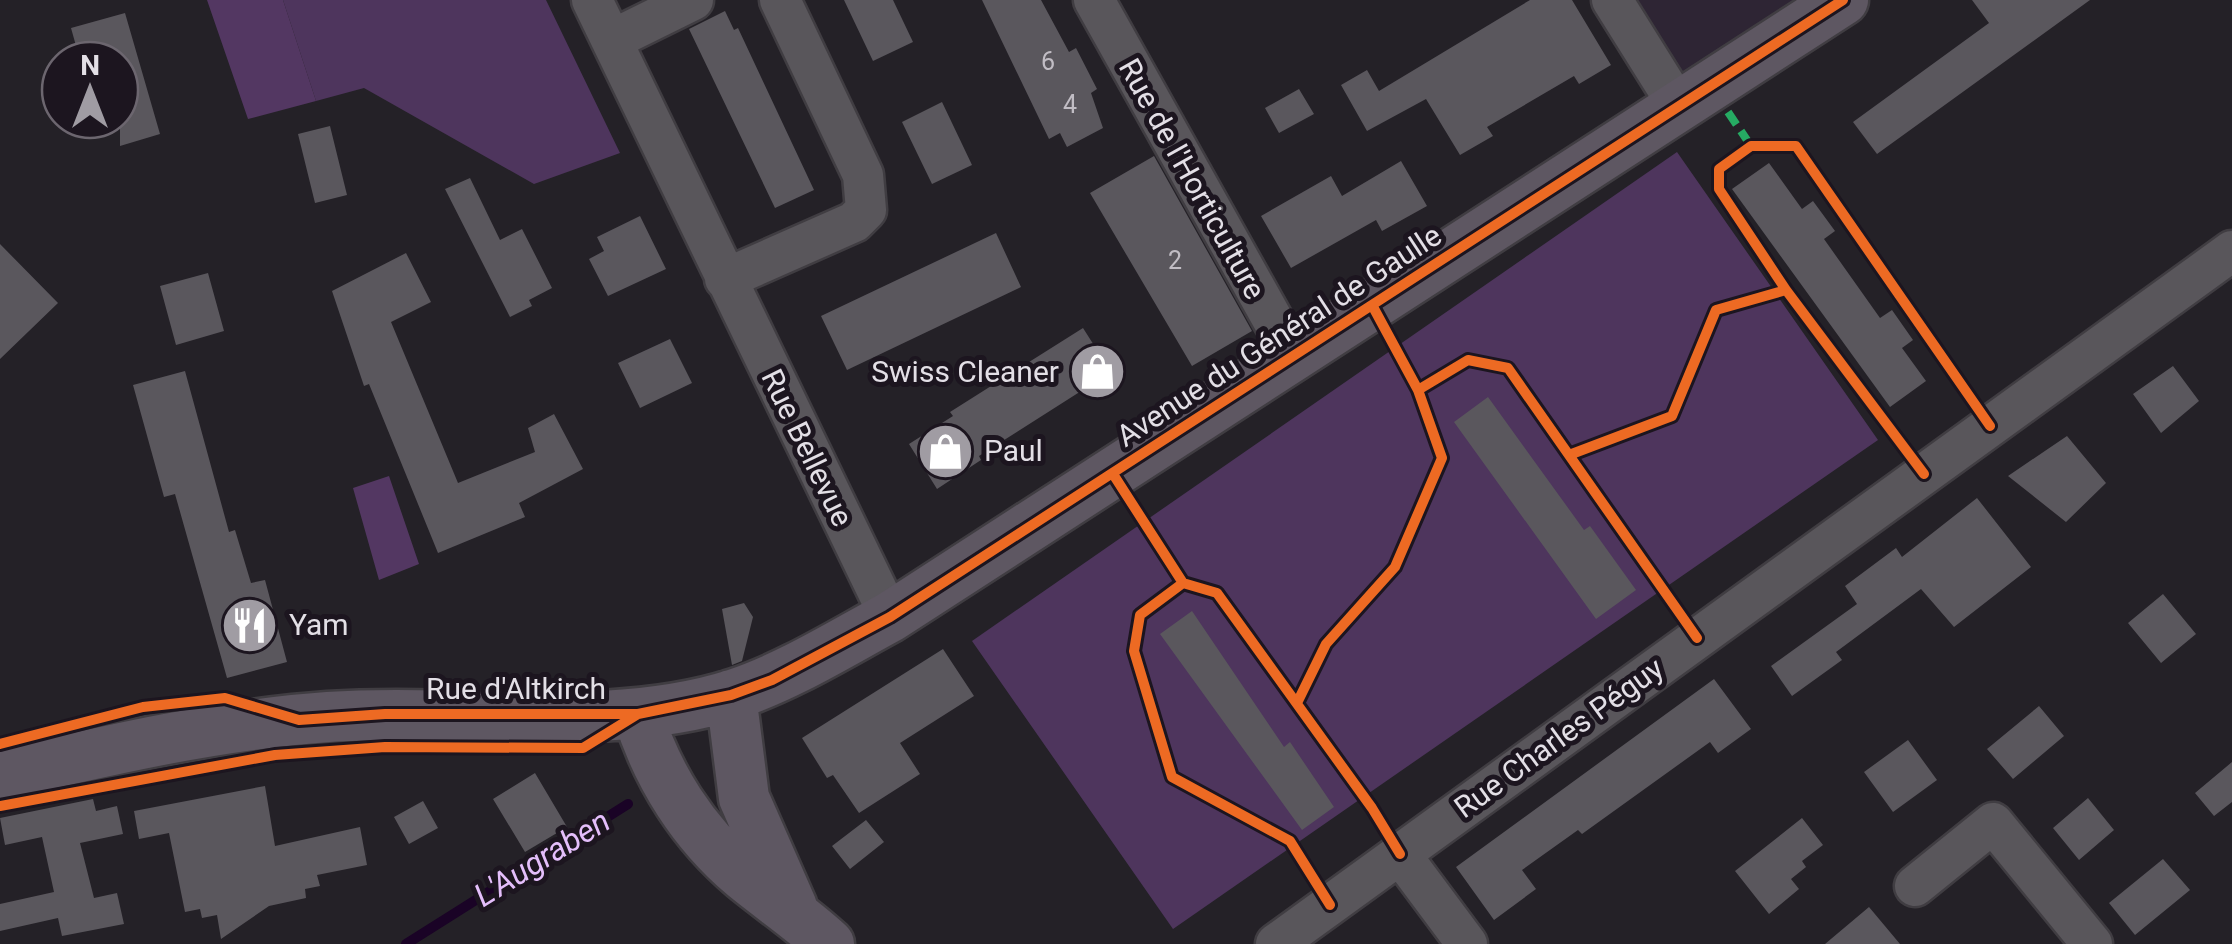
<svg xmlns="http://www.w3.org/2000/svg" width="2232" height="944" viewBox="0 0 2232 944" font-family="Roboto,sans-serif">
	<rect width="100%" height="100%" fill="#242127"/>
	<path fill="#2e2534" d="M1626,0H1819L1677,90Z"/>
	<path fill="#4e355d" d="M283,0H546L620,153L534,184L364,88L316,101Z
		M1677,152L1878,440L1173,929L972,641Z"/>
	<path fill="#533762" d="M207,0H283L316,101L248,119Z
		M389,476L419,564L379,580L353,488Z"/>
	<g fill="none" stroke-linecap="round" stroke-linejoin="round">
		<path stroke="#1a0326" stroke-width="10" d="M406,944L628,804"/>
	</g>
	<path fill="#5a575d" d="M844,0H893L913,42L873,61Z
		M982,0H1041L1069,52L1076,48L1097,89L1091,93L1103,128L1067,147L1060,133L1049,139Z
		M1530,0H1572L1611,65L1579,84L1574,76L1487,127L1493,136L1460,155L1426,99L1367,131L1341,85L1367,70L1379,91Z
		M1972,0H2090L1877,154L1853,122L1989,23Z
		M725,11L734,30L738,28L814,190L775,208L689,29Z
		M125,13L160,134L120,146V60H80L71,28Z
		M1299,89L1314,114L1279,133L1265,108Z
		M942,102L972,165L932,184L902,122Z
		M330,126L347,195L315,203L298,134Z
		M1154,156L1252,331L1192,366L1090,193Z
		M1401,161L1427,206L1382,231L1376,220L1291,268L1261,216L1331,176L1342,196Z
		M1769,163L1802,209L1813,201L1835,231L1824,239L1880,318L1892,310L1913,340L1902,348L1926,381L1890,407L1732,189Z
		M470,178L500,240L522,229L552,288L529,300L532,306L510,317L445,189Z
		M640,216L666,269L608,296L589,259L604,251L597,237Z
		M996,233L1021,287L847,370L821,316Z
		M0,244L58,303L0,359Z
		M406,253L431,302L391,322L458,483L535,452L528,428L554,414L583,469L519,503L525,517L438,553L369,384L364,386L332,291Z
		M208,273L224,331L176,345L160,286Z
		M1083,328L1111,372L979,456L981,460L937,489L909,444L953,416L950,412Z
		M670,339L692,383L640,408L618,363Z
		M2173,366L2199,401L2161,433L2133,394Z
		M185,371L229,532L235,530L251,583L265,580L287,662L227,678L175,494L164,497L133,385Z
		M1488,397L1584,530L1590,526L1636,590L1596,619L1454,422Z
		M2067,436L2106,483L2066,522L2008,476Z
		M1977,498L2031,567L1954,627L1921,589L1836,652L1842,660L1792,696L1771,666L1857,604L1845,586L1896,548L1902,557Z
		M2163,594L2196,634L2161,663L2128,623Z
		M744,603L753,617L742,661L732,665L722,609Z
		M1192,611L1284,747L1290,742L1334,807L1302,830L1160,634Z
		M943,649L974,696L900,743L920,774L859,813L833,775L827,778L802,738Z
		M1714,679L1751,729L1718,753L1710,742L1582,834L1578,830L1522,870L1536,889L1494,920L1456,867Z
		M2039,706L2064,736L2013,779L1987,749Z
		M1908,740L1937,780L1893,812L1864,772Z
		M2232,762V802L2214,816L2195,793Z
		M535,773L567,827L525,852L493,799Z
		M265,786L275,846L360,827L367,865L317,875L320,886L305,889L306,898L269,906L221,939L217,915L202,918L200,909L185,912L169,833L139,839L134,811Z
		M2088,798L2114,830L2079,860L2053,828Z
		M93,799L96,811L117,806L123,834L80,843L94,898L117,893L124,924L62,936L58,918L0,931V904L54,892L42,837L5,845L0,818Z
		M423,801L438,828L409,844L394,817Z
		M1802,818L1823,845L1802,861L1806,867L1791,879L1799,889L1769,914L1735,871Z
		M866,820L884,842L850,869L832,846Z
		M2163,859L2190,890L2135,935L2109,903Z
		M1869,907L1900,944H1825Z"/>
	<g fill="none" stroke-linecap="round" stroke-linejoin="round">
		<defs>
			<path id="minor" d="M592,0L890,617
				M1094,0L1293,356
				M1612,0L1679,107
				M612,40L693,0
				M725,279L854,222L866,210L863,175L780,0
				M1400,854L1467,944
				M1915,886L1993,823L2092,944
				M1276,944L2232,251"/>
			<path id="major" d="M731,695L744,798L792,907
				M638,714C657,776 693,833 744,876C772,899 802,919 829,944
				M0,775C109,750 216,725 328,717C457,708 612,734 735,694C789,676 840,644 890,617L1843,0"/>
		</defs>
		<use href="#minor" stroke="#403d42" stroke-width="45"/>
		<use href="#major" stroke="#403d42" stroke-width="55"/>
		<use href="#minor" stroke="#59565b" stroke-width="40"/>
		<use href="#major" stroke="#5e5762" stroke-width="50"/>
		<path stroke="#26ab63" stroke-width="8" stroke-dasharray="15 8" stroke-linecap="butt" d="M1728,112L1751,146"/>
		<defs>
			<path id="cycleway" d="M1786,290L1924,474
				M1372,305L1418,390L1468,360L1508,368L1697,638
				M1569,455L1672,416L1716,310L1786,290L1719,189V169L1751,146H1796L1990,426
				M1113,474L1183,583L1217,593L1372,808L1400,854
				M1183,583L1140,615L1134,651L1172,777L1290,841L1330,905
				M1297,703L1326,644L1395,567L1442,458L1418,390
				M0,744L143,707L225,698L299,720L385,714H638L731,695L772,680L890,617L1843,0
				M0,806L275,755L385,747L583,748L638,714"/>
		</defs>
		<use href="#cycleway" stroke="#1c151f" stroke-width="16"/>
		<use href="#cycleway" stroke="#ed6a23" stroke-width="10"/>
	</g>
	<defs>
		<symbol id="shop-disc" viewBox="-11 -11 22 22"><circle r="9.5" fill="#a09ca3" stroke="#1c151f"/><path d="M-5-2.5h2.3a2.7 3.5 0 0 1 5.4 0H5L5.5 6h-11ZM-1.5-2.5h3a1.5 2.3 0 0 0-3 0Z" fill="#fff"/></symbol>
		<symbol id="restaurant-disc" viewBox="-11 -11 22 22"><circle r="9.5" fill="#a09ca3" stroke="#1c151f"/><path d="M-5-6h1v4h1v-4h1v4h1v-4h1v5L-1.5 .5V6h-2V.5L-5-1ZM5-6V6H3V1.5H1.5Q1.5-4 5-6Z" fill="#fff"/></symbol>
	</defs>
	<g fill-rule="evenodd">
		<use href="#shop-disc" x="1066" y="340" width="63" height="63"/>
		<use href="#shop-disc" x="914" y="420" width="63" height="63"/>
		<use href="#restaurant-disc" x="218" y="594" width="63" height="63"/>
	</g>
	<g text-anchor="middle" stroke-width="10" stroke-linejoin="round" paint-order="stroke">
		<g font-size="25" fill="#c1bdc4">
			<text x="1048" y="70">6</text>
			<text x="1070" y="113">4</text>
			<text x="1175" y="269">2</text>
		</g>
		<g font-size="30" fill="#e3dfe6" stroke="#1c151f">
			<text transform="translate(1192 179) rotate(61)" y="10">Rue de l'Horticulture</text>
			<text transform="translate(1279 336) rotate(-33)" y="10">Avenue du Général de Gaulle</text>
			<text transform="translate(807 448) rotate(64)" y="10">Rue Bellevue</text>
			<text x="516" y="699">Rue d'Altkirch</text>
			<text transform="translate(1559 738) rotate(-36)" y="10">Rue Charles Péguy</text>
		</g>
		<g font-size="30" fill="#e3dfe6" stroke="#1c151f" text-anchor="start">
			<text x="1059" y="382" text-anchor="end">Swiss Cleaner</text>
			<text x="984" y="461">Paul</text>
			<text x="289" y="635">Yam</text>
		</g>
		<g font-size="32" font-style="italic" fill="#e4befb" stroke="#1c151f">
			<text transform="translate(542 858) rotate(-32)" y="11">L'Augraben</text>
		</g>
	</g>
	<g transform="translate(90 90)"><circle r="48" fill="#1c151f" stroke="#6c666f" stroke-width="2.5"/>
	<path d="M0-8L18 38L0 25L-18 38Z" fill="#a09ca3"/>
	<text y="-15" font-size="28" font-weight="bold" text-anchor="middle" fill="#e3dfe6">N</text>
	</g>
</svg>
